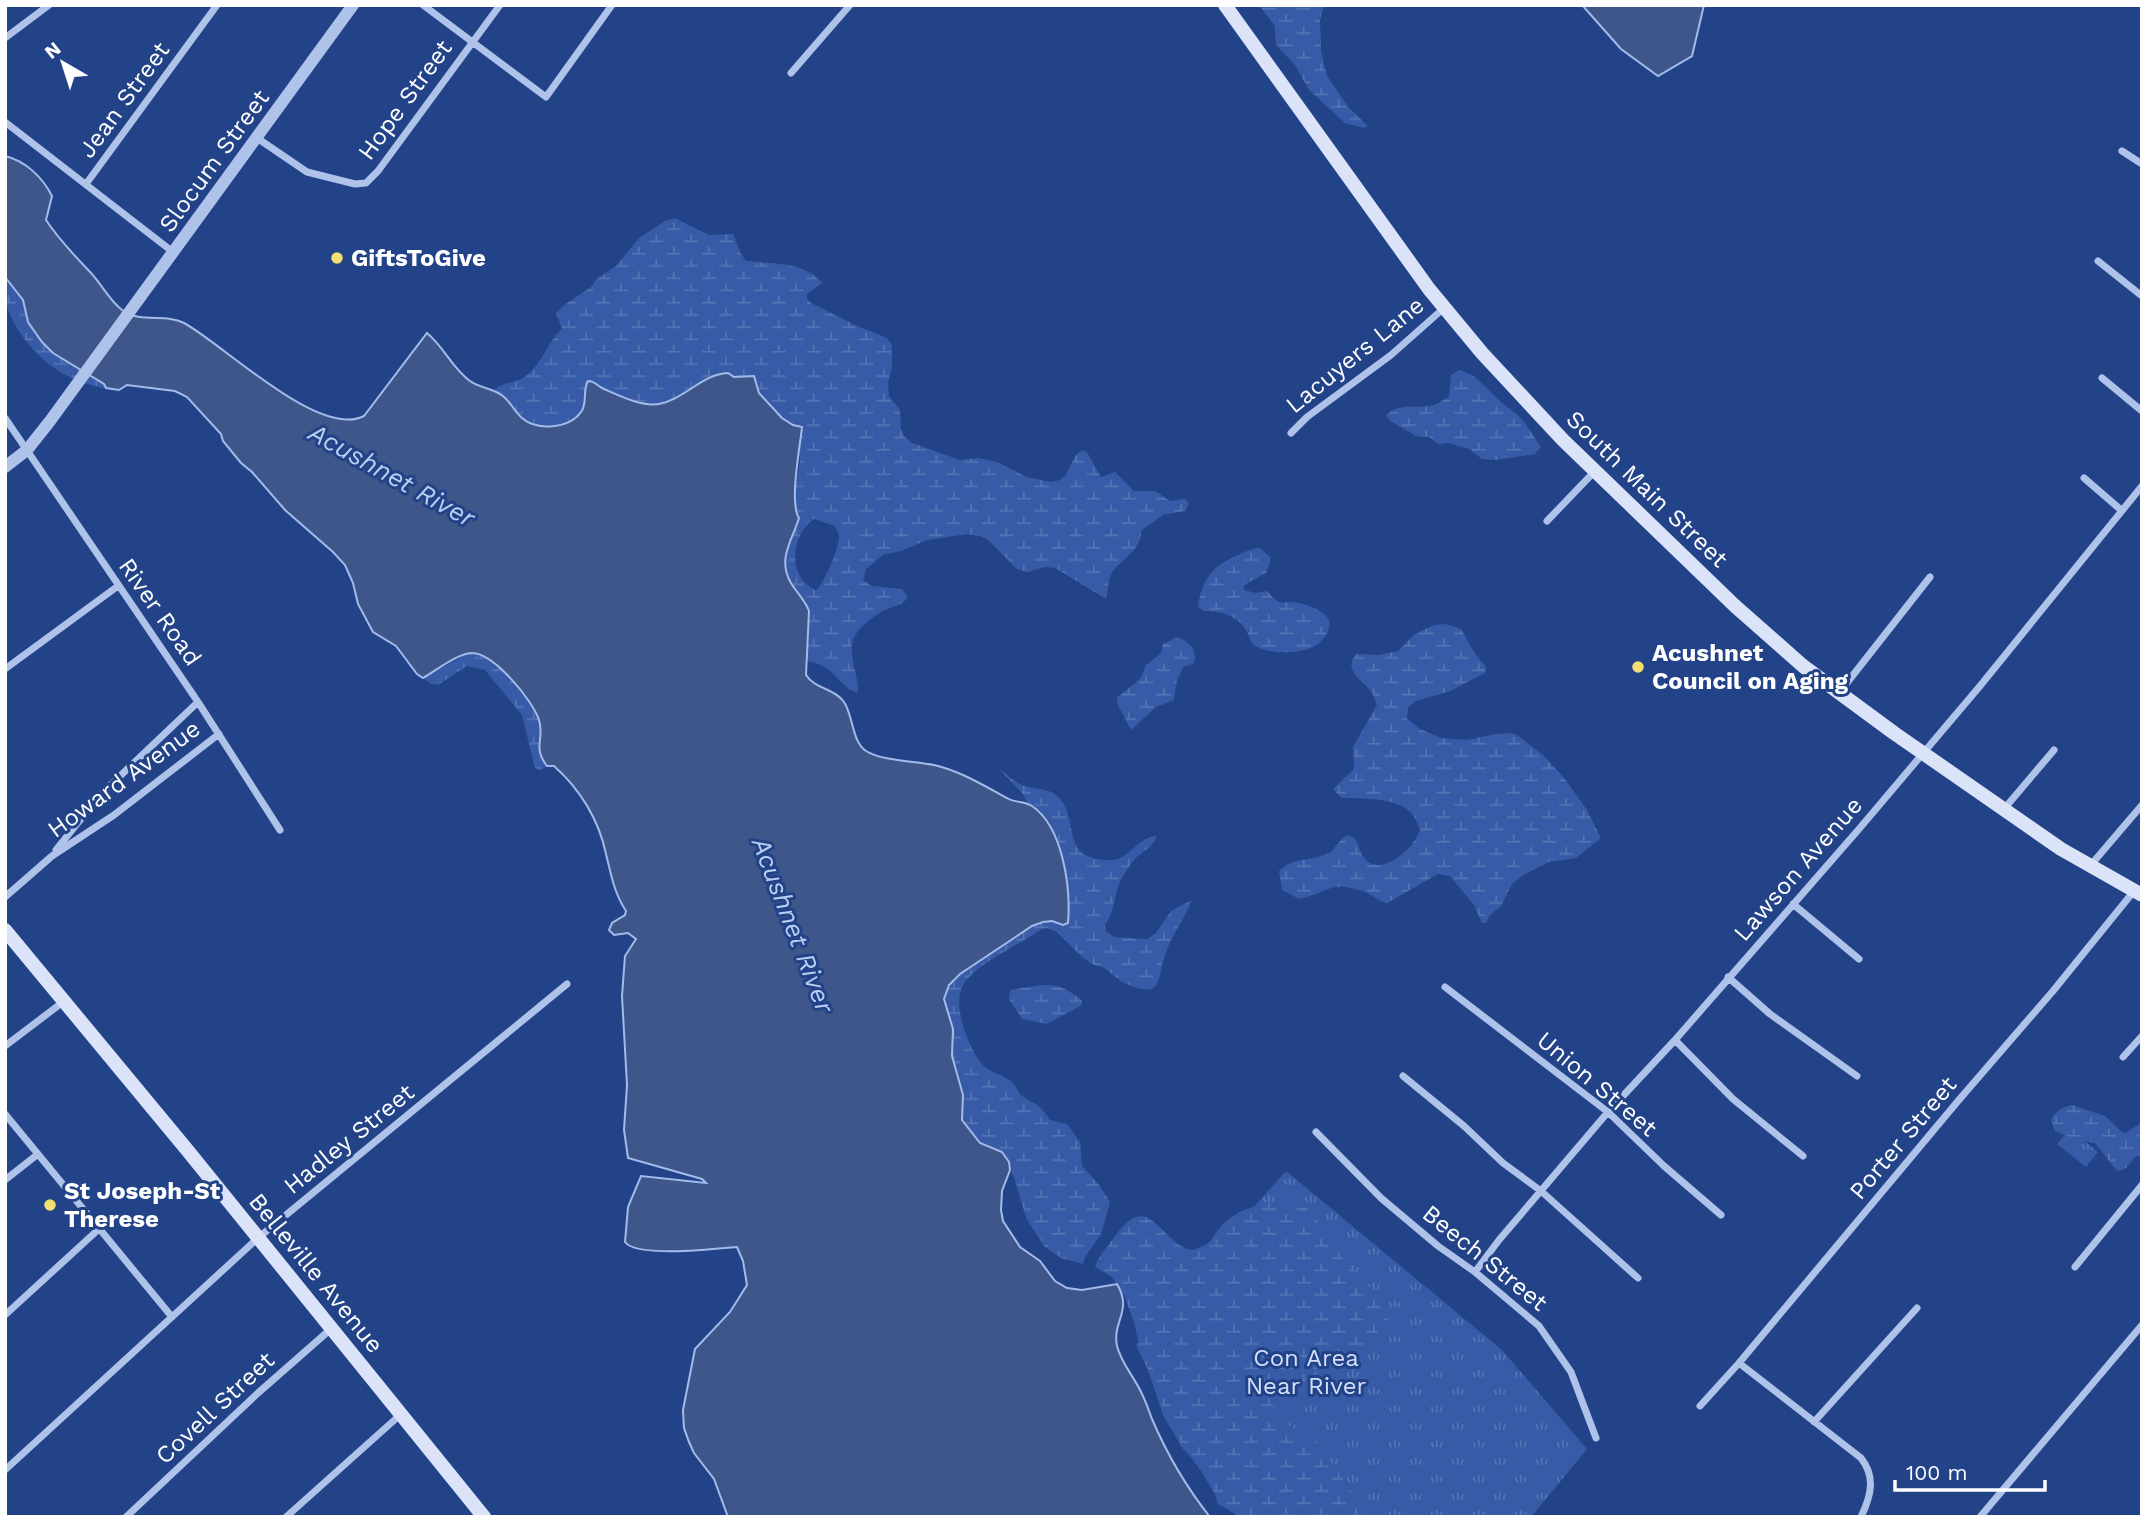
<svg xmlns="http://www.w3.org/2000/svg" width="2147" height="1522" viewBox="0 0 2147 1522" font-family="'Work Sans',sans-serif">
	<defs>
		<pattern id="grass-tufts" width="24" height="20" patternUnits="userSpaceOnUse" patternTransform="scale(1.75)"><rect width="24" height="20" fill="#375ba6"/><path d="M3 7l-1-3M5 7V3M7 7l1-3M15 17l-1-3M17 17v-4M19 17l1-3" fill="none" stroke="#5574b3"/></pattern>
		<pattern id="wetland-marsh" width="20" height="14" patternUnits="userSpaceOnUse" patternTransform="scale(1.75)"><rect width="20" height="14" fill="#375ba6"/><path d="M1 5h8M5 5V1M11 12h8M15 12V8" fill="none" stroke="#5574b3"/></pattern>
	</defs>
	<rect width="100%" height="100%" fill="#234389"/>
	<path fill="url(#grass-tufts)" d="M2070,1129L2098,1152L2086,1167L2057,1144Z
		M1286,1171L1502,1350L1587,1449L1531,1517H1241L1218,1504L1209,1475L1183,1449L1163,1415L1148,1370L1136,1345L1205,1262Z"/>
	<path fill="url(#wetland-marsh)" fill-rule="evenodd" d="M1259,5H1324L1320,20L1321,51L1327,76L1349,108L1368,126L1364,128L1345,123L1309,90L1295,65L1276,45L1275,26Z
		M675,218L709,235L733,234C737,242 740,256 747,261C772,264 805,262 822,283L807,294V299L811,303L857,326L887,338L892,345V366L888,383L889,396L900,410L901,429L904,436L912,443L960,460L978,458L997,462L1027,477L1051,482L1060,480L1065,476L1076,455L1082,450L1087,452L1101,477L1115,472L1134,491H1155L1170,501L1185,499L1189,503L1185,511L1163,515L1142,530C1139,553 1126,555 1113,571C1107,579 1109,591 1106,599L1055,568L1045,567L1027,572L1017,569L988,540L980,536L967,534L927,540L901,551L883,555L866,569L863,580L872,586L902,589L908,597C901,607 895,605 885,610C873,616 854,630 852,644C850,661 859,677 858,693C835,685 836,664 805,661L809,640V611L806,602L787,576L784,560L789,539L796,526L794,500L800,459L793,425C780,417 762,400 756,385L734,377L707,379L673,400L657,405L631,400L601,387L594,381L584,391C584,396 585,403 584,407C577,430 542,429 525,420C512,413 510,397 493,391C504,381 513,384 524,377C542,366 546,343 562,329L556,313L567,303L591,287L597,279L616,266L639,238L665,221ZM814,519L835,526C837,531 839,532 839,537C839,547 824,585 816,590C786,578 791,534 814,519Z
		M5,277L23,300L28,322L53,353L104,384L106,388C62,383 24,350 8,310C4,299 5,288 5,277Z
		M1460,370C1478,376 1486,388 1500,401C1508,408 1518,414 1525,423C1531,431 1535,439 1541,447L1535,454L1496,460L1482,459L1469,449L1448,443L1438,444L1429,437L1416,436L1392,422L1386,416C1397,402 1418,409 1434,405C1439,403 1444,399 1449,397L1451,375Z
		M1260,548L1271,558L1266,573L1244,585V590L1256,593L1267,591C1271,595 1274,600 1279,602C1284,603 1290,602 1295,602C1305,604 1324,610 1328,619C1332,626 1327,634 1323,639C1312,655 1273,655 1257,647C1249,644 1250,636 1246,630C1237,615 1220,611 1204,611L1198,607C1202,579 1212,566 1238,555C1245,552 1252,548 1260,548Z
		M1446,624C1466,629 1462,632 1471,647C1475,654 1481,661 1486,667L1485,673L1450,691L1416,701L1408,708L1407,719L1420,729L1441,738L1467,740L1496,734L1510,733L1517,735L1543,755L1565,779L1587,810L1601,838L1576,858L1549,862L1523,875L1512,884L1501,906L1490,915L1486,923H1482L1474,905L1450,876L1438,874L1387,903C1377,901 1372,894 1362,891C1330,880 1328,893 1299,899L1282,890L1279,871C1295,856 1309,862 1327,854C1336,850 1338,839 1348,835C1360,838 1358,853 1366,860C1384,877 1416,846 1420,829C1417,823 1414,814 1408,810C1391,797 1362,799 1342,798L1333,789L1354,769L1353,747L1377,705C1375,702 1375,698 1373,695C1366,681 1340,670 1357,654L1378,655L1398,651L1415,634L1434,625Z
		M1177,637C1188,641 1196,648 1195,660L1193,664L1183,667L1176,684L1174,700L1156,707L1131,730L1117,703V698C1127,687 1142,684 1145,666L1161,653L1163,644Z
		M469,653C497,656 512,679 527,701C531,706 537,713 539,719C546,737 532,746 547,766L541,770L535,768L522,715L485,670L467,666L438,685L431,684L423,678Z
		M996,766C1004,772 1013,781 1022,785C1034,790 1048,787 1058,797C1081,817 1057,861 1111,860C1129,860 1139,836 1157,836C1151,850 1144,849 1135,859C1130,865 1125,872 1122,878C1113,894 1116,910 1105,925L1106,931L1114,937L1147,939L1156,933L1171,911L1192,900C1183,921 1169,940 1163,961C1160,972 1161,982 1151,990L1136,988L1122,982L1103,967L1094,965L1082,957L1057,932L1046,928L1040,930C1018,946 981,961 965,982C950,1001 968,1047 981,1063C989,1073 1004,1074 1013,1083C1017,1087 1017,1092 1022,1096C1038,1106 1038,1102 1050,1120L1067,1124L1080,1142L1082,1166L1099,1185L1110,1202L1101,1234L1085,1257L1083,1264L1061,1258L1045,1247L1027,1220L1009,1162L1002,1152L980,1143L967,1130L961,1115L963,1095L952,1056L953,1029L944,999L945,994L949,985L960,974L1032,926C1044,921 1051,921 1063,925L1068,899L1066,876L1058,842L1050,823L1028,803L1022,793Z
		M1043,985C1061,985 1068,989 1082,1001V1005L1047,1024L1022,1019L1009,999L1010,990Z
		M2072,1105L2105,1116L2121,1131L2126,1133L2142,1122V1157L2136,1156L2125,1169L2117,1171L2095,1143L2078,1140L2055,1131L2051,1120C2055,1111 2063,1107 2072,1105Z
		M1270,1203L1294,1205L1306,1208L1313,1215L1342,1257L1375,1293L1388,1317V1320C1367,1348 1352,1355 1319,1366C1307,1388 1282,1386 1272,1406L1283,1422L1317,1442L1352,1492L1360,1509L1368,1517H1240L1221,1504L1201,1471L1182,1445L1168,1421L1140,1350L1134,1322L1124,1295L1112,1277L1095,1267C1099,1255 1106,1249 1113,1239C1150,1184 1159,1245 1193,1250C1216,1242 1209,1239 1223,1224C1236,1211 1253,1206 1270,1203Z"/>
	<path fill="#3f568a" stroke="#a3bbeb" stroke-width="2" d="M1582,5H1704L1692,56L1658,76L1621,49Z
		M5,156C26,161 43,178 52,196L46,220C59,240 75,256 91,273C102,285 110,301 122,310C141,324 165,313 184,323C223,344 319,439 364,416L427,333C444,347 452,368 470,381C481,389 495,388 504,397C511,403 515,412 522,418C537,431 569,429 581,412C588,403 582,391 588,381C595,381 596,385 602,388C618,395 641,407 659,404C685,399 702,374 728,373L734,377L754,376L759,393L782,418L793,425L802,427C800,447 789,504 799,518C792,541 777,559 791,583C797,593 805,600 809,611L806,675C815,689 834,688 844,702C853,715 852,742 866,751C882,761 915,761 934,765C960,771 983,785 1007,798C1015,803 1025,801 1032,806C1063,827 1071,888 1068,923L1063,925L1052,921L1043,922L1032,926L960,974L949,985L944,999L953,1029L952,1056L963,1095L962,1120L980,1143L1002,1152L1009,1162L1010,1170L1002,1191L1001,1210L1003,1221L1020,1247L1040,1261L1055,1281L1067,1288L1082,1290L1117,1284C1133,1311 1112,1321 1117,1346C1121,1363 1135,1378 1142,1394C1146,1402 1149,1411 1152,1419C1167,1454 1187,1488 1210,1517H728L714,1479L694,1453L689,1442L684,1428L683,1410L695,1349L730,1312L747,1285L743,1261L737,1247C715,1249 637,1258 625,1242L628,1207L641,1176L706,1183L702,1179L628,1158L624,1130L627,1085L622,996L625,956L636,939L628,933L614,935L609,930L612,923L625,915L626,911C614,893 611,874 606,854C599,820 580,789 554,766H547C532,747 545,739 539,720C533,701 494,653 472,653C456,654 437,670 423,678L417,674L396,646L373,632L358,604L353,583L345,565L333,552L285,510L252,472L241,463L223,441L221,434L187,397L175,391L127,385L119,390L106,388L104,384L53,353L42,342L28,322L23,300L5,277Z"/>
	<g fill="none" stroke-linecap="round" stroke-linejoin="round">
		<path stroke="#afc2ea" stroke-width="7" d="M423,5L546,97L612,5
			M5,38L49,5
			M791,73L850,5
			M5,122L173,252
			M257,138L307,172L355,184L366,183L378,171L500,5
			M2122,151L2142,164
			M86,184L217,5
			M2098,261L2142,296
			M2102,378L2142,411
			M5,418L198,702L280,830
			M1291,433L1307,417L1391,355L1444,308
			M2084,478L2121,510
			M1547,521L1595,471
			M5,669L118,586
			M1839,693L1930,577
			M2004,809L2054,750
			M56,850L100,795L198,702
			M2090,866L2142,805
			M5,897L52,856L114,815L219,734
			M1793,904L1859,959
			M1728,977L1770,1014L1857,1076
			M1445,987L1608,1112L1664,1166L1721,1215
			M1675,1040L1733,1099L1803,1156
			M5,1046L63,1002
			M2123,1057L2142,1036
			M1403,1076L1464,1126L1503,1163L1541,1191L1638,1278
			M5,1114L172,1317
			M1316,1132L1381,1198L1438,1246L1475,1272L1539,1326L1571,1372L1596,1438
			M5,1180L38,1154
			M2075,1267L2142,1185
			M1475,1272L1499,1240L1608,1112L1675,1040L1859,829L1980,686L2142,486
			M5,1315L100,1228
			M1739,1363L1861,1458C1876,1477 1871,1496 1861,1517
			M1700,1406L1739,1363L1958,1101L2053,991L2134,891
			M1814,1422L1917,1308
			M5,1470L258,1238L567,984
			M126,1517L258,1393L332,1328
			M286,1517L400,1415
			M1980,1517L2142,1325"/>
		<path stroke="#afc2ea" stroke-width="12" d="M5,467L27,450L50,421L353,5"/>
		<path stroke="#dae3f8" stroke-width="14" d="M1225,5L1429,289L1482,353L1563,440L1735,606L1803,666L1894,733L2061,849L2142,895
			M5,930L188,1151L484,1517"/>
	</g>
	<g fill="#f6df71" stroke="#234389" stroke-width="2.5">
		<circle cx="337" cy="258" r="7"/>
		<circle cx="1638" cy="667" r="7"/>
		<circle cx="50" cy="1205" r="7"/>
	</g>
	<g text-anchor="middle" stroke-width="6" stroke-linejoin="round" paint-order="stroke">
		<g font-size="24" fill="#fff" stroke="#234389">
			<text transform="translate(124 100) rotate(-54)" y="8">Jean Street</text>
			<text transform="translate(405 100) rotate(-54)" y="8">Hope Street</text>
			<text transform="translate(214 161) rotate(-54)" y="8">Slocum Street</text>
			<text transform="translate(1355 355) rotate(-39)" y="8">Lacuyers Lane</text>
			<text transform="translate(1647 489) rotate(44)" y="8">South Main Street</text>
			<text transform="translate(160 612) rotate(55)" y="8">River Road</text>
			<text transform="translate(124 779) rotate(-36)" y="8">Howard Avenue</text>
			<text transform="translate(1798 869) rotate(-49)" y="8">Lawson Avenue</text>
			<text transform="translate(1597 1084) rotate(40)" y="8">Union Street</text>
			<text transform="translate(1903 1138) rotate(-50)" y="8">Porter Street</text>
			<text transform="translate(349 1139) rotate(-39)" y="8">Hadley Street</text>
			<text transform="translate(1485 1258) rotate(39)" y="8">Beech Street</text>
			<text transform="translate(316 1273) rotate(51)" y="8">Belleville Avenue</text>
			<text transform="translate(215 1408) rotate(-43)" y="8">Covell Street</text>
		</g>
		<g font-size="24" font-weight="bold" fill="#fff" stroke="#234389" text-anchor="start">
			<text x="351" y="266">GiftsToGive</text>
			<text x="1652" y="661">Acushnet<tspan x="1652" dy="28">Council on Aging</tspan></text>
			<text x="64" y="1199">St Joseph-St<tspan x="64" dy="28">Therese</tspan></text>
		</g>
		<g font-size="24" fill="#d3dff8" stroke="#234389">
			<text x="1306" y="1366">Con Area<tspan x="1306" dy="28">Near River</tspan></text>
		</g>
		<g font-size="26" font-style="italic" fill="#bacdf1" stroke="#234389">
			<text transform="translate(392 475) rotate(29)" y="9">Acushnet River</text>
			<text transform="translate(793 925) rotate(69)" y="9">Acushnet River</text>
		</g>
	</g>
	<rect width="2147" height="1522" fill="none" stroke="#ffffff" stroke-width="14"/>
	<g transform="translate(63 63) rotate(321)" stroke="#234389" stroke-width="5" paint-order="stroke">
	<path d="M0-5L12 26L0 18L-12 26Z" fill="#ffffff"/>
	<text y="-10" font-size="19" font-weight="bold" text-anchor="middle" fill="#ffffff">N</text>
	</g>
	<path d="M1895 1480v10h150v-10" fill="none" stroke="#ffffff" stroke-width="3.5"/>
	<text x="1906" y="1480" font-size="21" fill="#ffffff" stroke="#234389" stroke-width="5" paint-order="stroke">100 m</text>
</svg>
